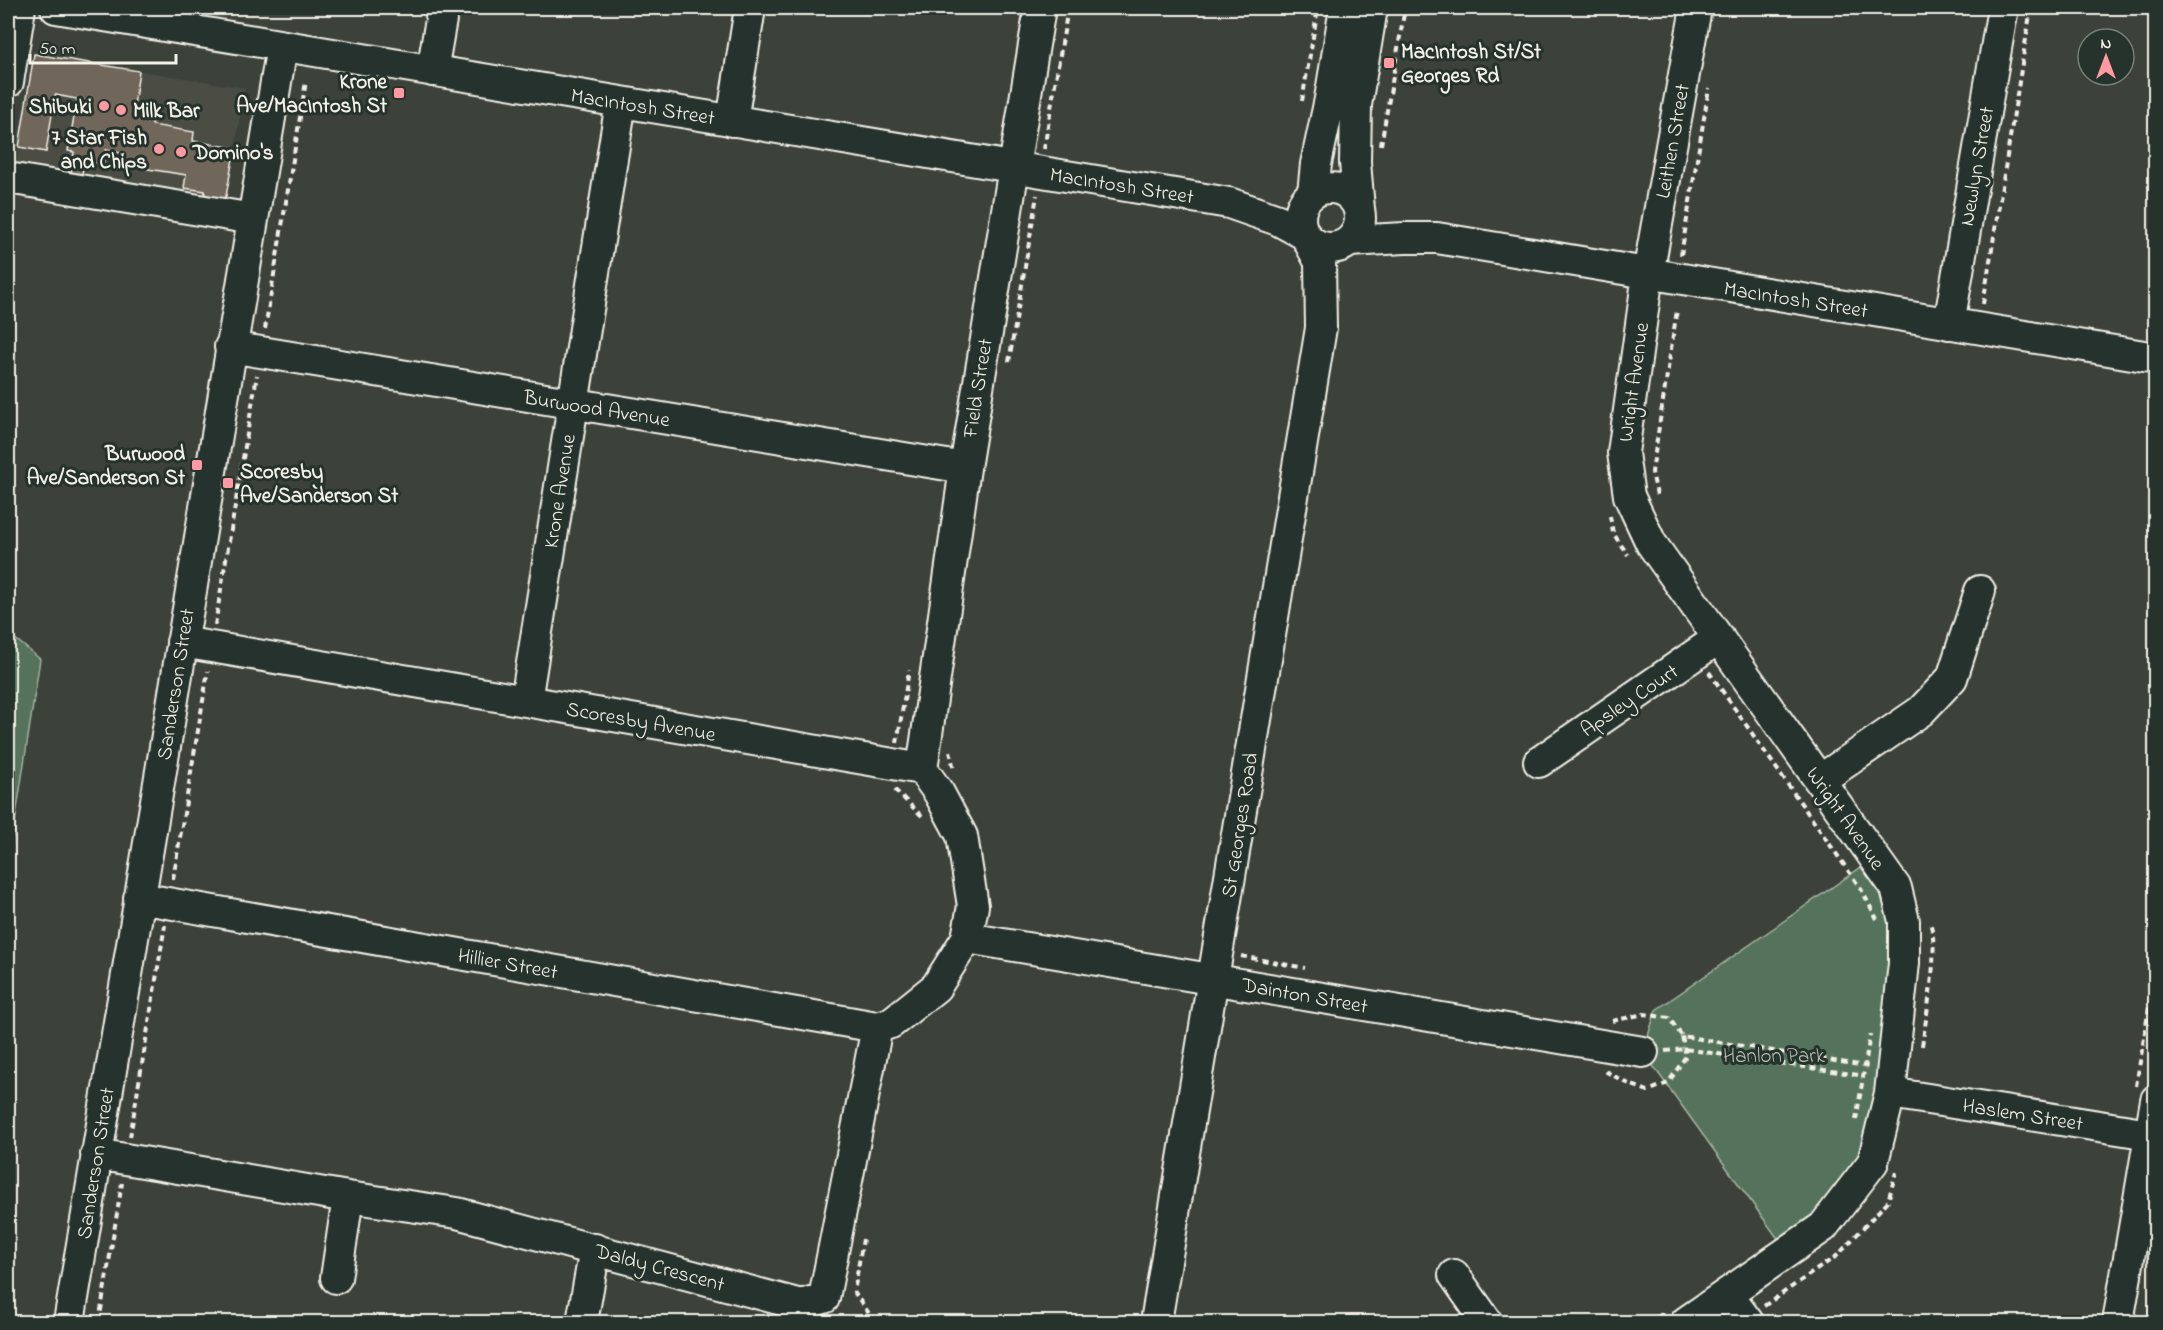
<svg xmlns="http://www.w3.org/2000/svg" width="2163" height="1330" viewBox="0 0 2163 1330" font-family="'Indie Flower',sans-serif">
	<rect width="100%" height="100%" fill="#3c423a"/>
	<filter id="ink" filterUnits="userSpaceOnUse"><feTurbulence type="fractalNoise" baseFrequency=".0167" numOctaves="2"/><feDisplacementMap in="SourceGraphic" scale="12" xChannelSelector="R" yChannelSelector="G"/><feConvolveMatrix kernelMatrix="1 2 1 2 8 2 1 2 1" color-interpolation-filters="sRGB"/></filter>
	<g filter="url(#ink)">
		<path fill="#4c4d44" d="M34,54L245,88L225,206L15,171Z"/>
		<path fill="#55735b" stroke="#a4b2a2" stroke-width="1.5" d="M8,633L40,659L8,868Z
			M1870,861L1900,931L1862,1170L1784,1247L1643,1052L1656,1010Z"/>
		<path fill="#71665a" stroke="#f4f1e8" stroke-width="1.5" d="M34,54L139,71L133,112L154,115L152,125L194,132L193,141L235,148L226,196L216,204L203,202L205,191L184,188L186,175L122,165L125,154L106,150L103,164L84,161L81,182L70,180L74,152L68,151L77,99L55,95L46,152L19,147Z"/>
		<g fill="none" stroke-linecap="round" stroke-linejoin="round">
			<defs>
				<path id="minor" d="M56,8L1229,203L1278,220L1304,234
					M432,71L443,8
					M8,82L20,8
					M732,121L750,8
					M8,178L253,219
					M1300 218a30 30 0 1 1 60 0a30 30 0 1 1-60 0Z
					M1313,193L1316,164L1330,99L1345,8
					M1359,209L1355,162L1356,105L1372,8
					M1349,241L1405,238H1437L2156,358
					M1949,324L2003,8
					M230,347L965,468
					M526,701L621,102
					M1539,762L1719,638
					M922,769L965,468L1040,8
					M1820,780L1921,711L1952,678L1980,591
					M139,898L877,1027
					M967,938L1643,1052
					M1890,1093L2156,1135
					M96,1154L348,1197L457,1213L801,1305L824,1298L877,1027L891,1023L936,987L967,938L973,906L962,836L939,793L922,769L182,642
					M1454,1275L1487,1322
					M336,1278L348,1197
					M1727,1294L1748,1322
					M69,1322L282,46
					M582,1322L595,1249
					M1156,1322L1321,328L1320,262L1307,238
					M1686,1322L1823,1227L1873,1162L1890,1093L1904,963V921L1896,888L1651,543L1629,496L1623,453L1648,274L1696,8
					M2118,1322L2156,1100"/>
			</defs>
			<use href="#minor" stroke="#f4f1e8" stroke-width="34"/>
			<path stroke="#f4f1e8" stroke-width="4" stroke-dasharray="6 4.5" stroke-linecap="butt" d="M1302,101L1318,8
				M1381,145L1405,8
				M1044,149L1068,8
				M1681,255L1709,88
				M1983,304L2031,8
				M265,329L306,81
				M1009,362L1037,195
				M1657,495L1652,472L1677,310
				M1610,516L1613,533L1628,555
				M215,625L257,375
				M1709,672L1861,889L1877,919
				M897,743L909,670
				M950,751L954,770
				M895,790L924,818
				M173,879L208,671
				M1241,956L1305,968
				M1612,1021L1644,1014L1669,1018L1682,1036L1871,1067
				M1922,1046C1926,1016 1940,948 1930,923
				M1665,1051L1685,1049L1865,1076
				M1605,1071L1627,1083L1648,1091L1668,1083L1686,1056L1682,1036
				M2136,1086L2156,965
				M1856,1120L1870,1035
				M130,1137L165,925
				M863,1239L854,1292L875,1322
				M1764,1306L1838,1255L1888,1201L1896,1172
				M99,1322L122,1183
				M1649,1322L1664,1313
				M2149,1322L2156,1281"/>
			<use href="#minor" stroke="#26332d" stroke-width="30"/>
		</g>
	</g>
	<g fill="#ff9aa2" stroke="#26332d" stroke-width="2">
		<rect x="1383" y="57" width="12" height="12" rx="3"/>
		<rect x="393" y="87" width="12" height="12" rx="3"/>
		<circle cx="104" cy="106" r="6"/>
		<circle cx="121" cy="110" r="6"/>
		<circle cx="159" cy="149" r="6"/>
		<circle cx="181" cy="152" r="6"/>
		<rect x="191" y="459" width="12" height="12" rx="3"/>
		<rect x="222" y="477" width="12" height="12" rx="3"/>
	</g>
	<g text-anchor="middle" stroke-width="6" stroke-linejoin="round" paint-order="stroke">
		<g font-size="21" font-weight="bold" fill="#f4f1e8" stroke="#26332d" text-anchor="start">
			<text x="1401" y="58">MacIntosh St/St<tspan x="1401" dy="24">Georges Rd</tspan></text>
			<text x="387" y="88" text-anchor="end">Krone<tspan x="387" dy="24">Ave/MacIntosh St</tspan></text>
			<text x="92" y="113" text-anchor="end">Shibuki</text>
			<text x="133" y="117">Milk Bar</text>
			<text x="147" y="144" text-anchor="end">7 Star Fish<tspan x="147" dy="24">and Chips</tspan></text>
			<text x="193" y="159">Domino's</text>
			<text x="185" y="460" text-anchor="end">Burwood<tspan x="185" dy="24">Ave/Sanderson St</tspan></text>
			<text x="240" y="478">Scoresby<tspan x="240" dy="24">Ave/Sanderson St</tspan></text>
		</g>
		<g font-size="21" fill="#f4f1e8" stroke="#26332d">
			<text transform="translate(643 106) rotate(9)" y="7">MacIntosh Street</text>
			<text transform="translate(1672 141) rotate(-80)" y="7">Leithen Street</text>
			<text transform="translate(1976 166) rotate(-80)" y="7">Newlyn Street</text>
			<text transform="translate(1122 185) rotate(9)" y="7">MacIntosh Street</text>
			<text transform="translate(1796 299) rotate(9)" y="7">MacIntosh Street</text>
			<text transform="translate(1633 382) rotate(-82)" y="7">Wright Avenue</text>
			<text transform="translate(977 388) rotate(-81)" y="7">Field Street</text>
			<text transform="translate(597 408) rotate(9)" y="7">Burwood Avenue</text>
			<text transform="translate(559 491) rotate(-81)" y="7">Krone Avenue</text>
			<text transform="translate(175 684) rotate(-81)" y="7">Sanderson Street</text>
			<text transform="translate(1629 700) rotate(-34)" y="7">Apsley Court</text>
			<text transform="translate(641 721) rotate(10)" y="7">Scoresby Avenue</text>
			<text transform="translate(1846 818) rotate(55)" y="7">Wright Avenue</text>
			<text transform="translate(1239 825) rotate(-81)" y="7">St Georges Road</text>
			<text transform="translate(508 963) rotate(10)" y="7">Hillier Street</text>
			<text transform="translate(1305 995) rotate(10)" y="7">Dainton Street</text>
			<text transform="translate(2023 1114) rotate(9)" y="7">Haslem Street</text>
			<text transform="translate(95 1163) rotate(-81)" y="7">Sanderson Street</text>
			<text transform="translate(660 1267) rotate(15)" y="7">Daldy Crescent</text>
		</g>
		<g font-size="21" fill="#b4bfb0" stroke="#26332d">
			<text x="1774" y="1062">Hanlon Park</text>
		</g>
	</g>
	<rect width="2163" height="1330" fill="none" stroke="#26332d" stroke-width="30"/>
	<rect x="15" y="15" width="2133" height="1300" fill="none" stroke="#f4f1e8" stroke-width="2" filter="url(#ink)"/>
	<g transform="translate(2106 57)"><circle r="28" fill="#26332d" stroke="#787f78" stroke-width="1.5"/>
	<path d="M0-4.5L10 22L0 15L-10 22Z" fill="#ff9aa2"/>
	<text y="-9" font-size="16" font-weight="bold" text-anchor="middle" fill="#f4f1e8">N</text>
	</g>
	<path d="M30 54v9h146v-9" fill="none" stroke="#f4f1e8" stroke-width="3"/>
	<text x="39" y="54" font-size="18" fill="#f4f1e8" stroke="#26332d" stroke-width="4.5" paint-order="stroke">50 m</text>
</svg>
